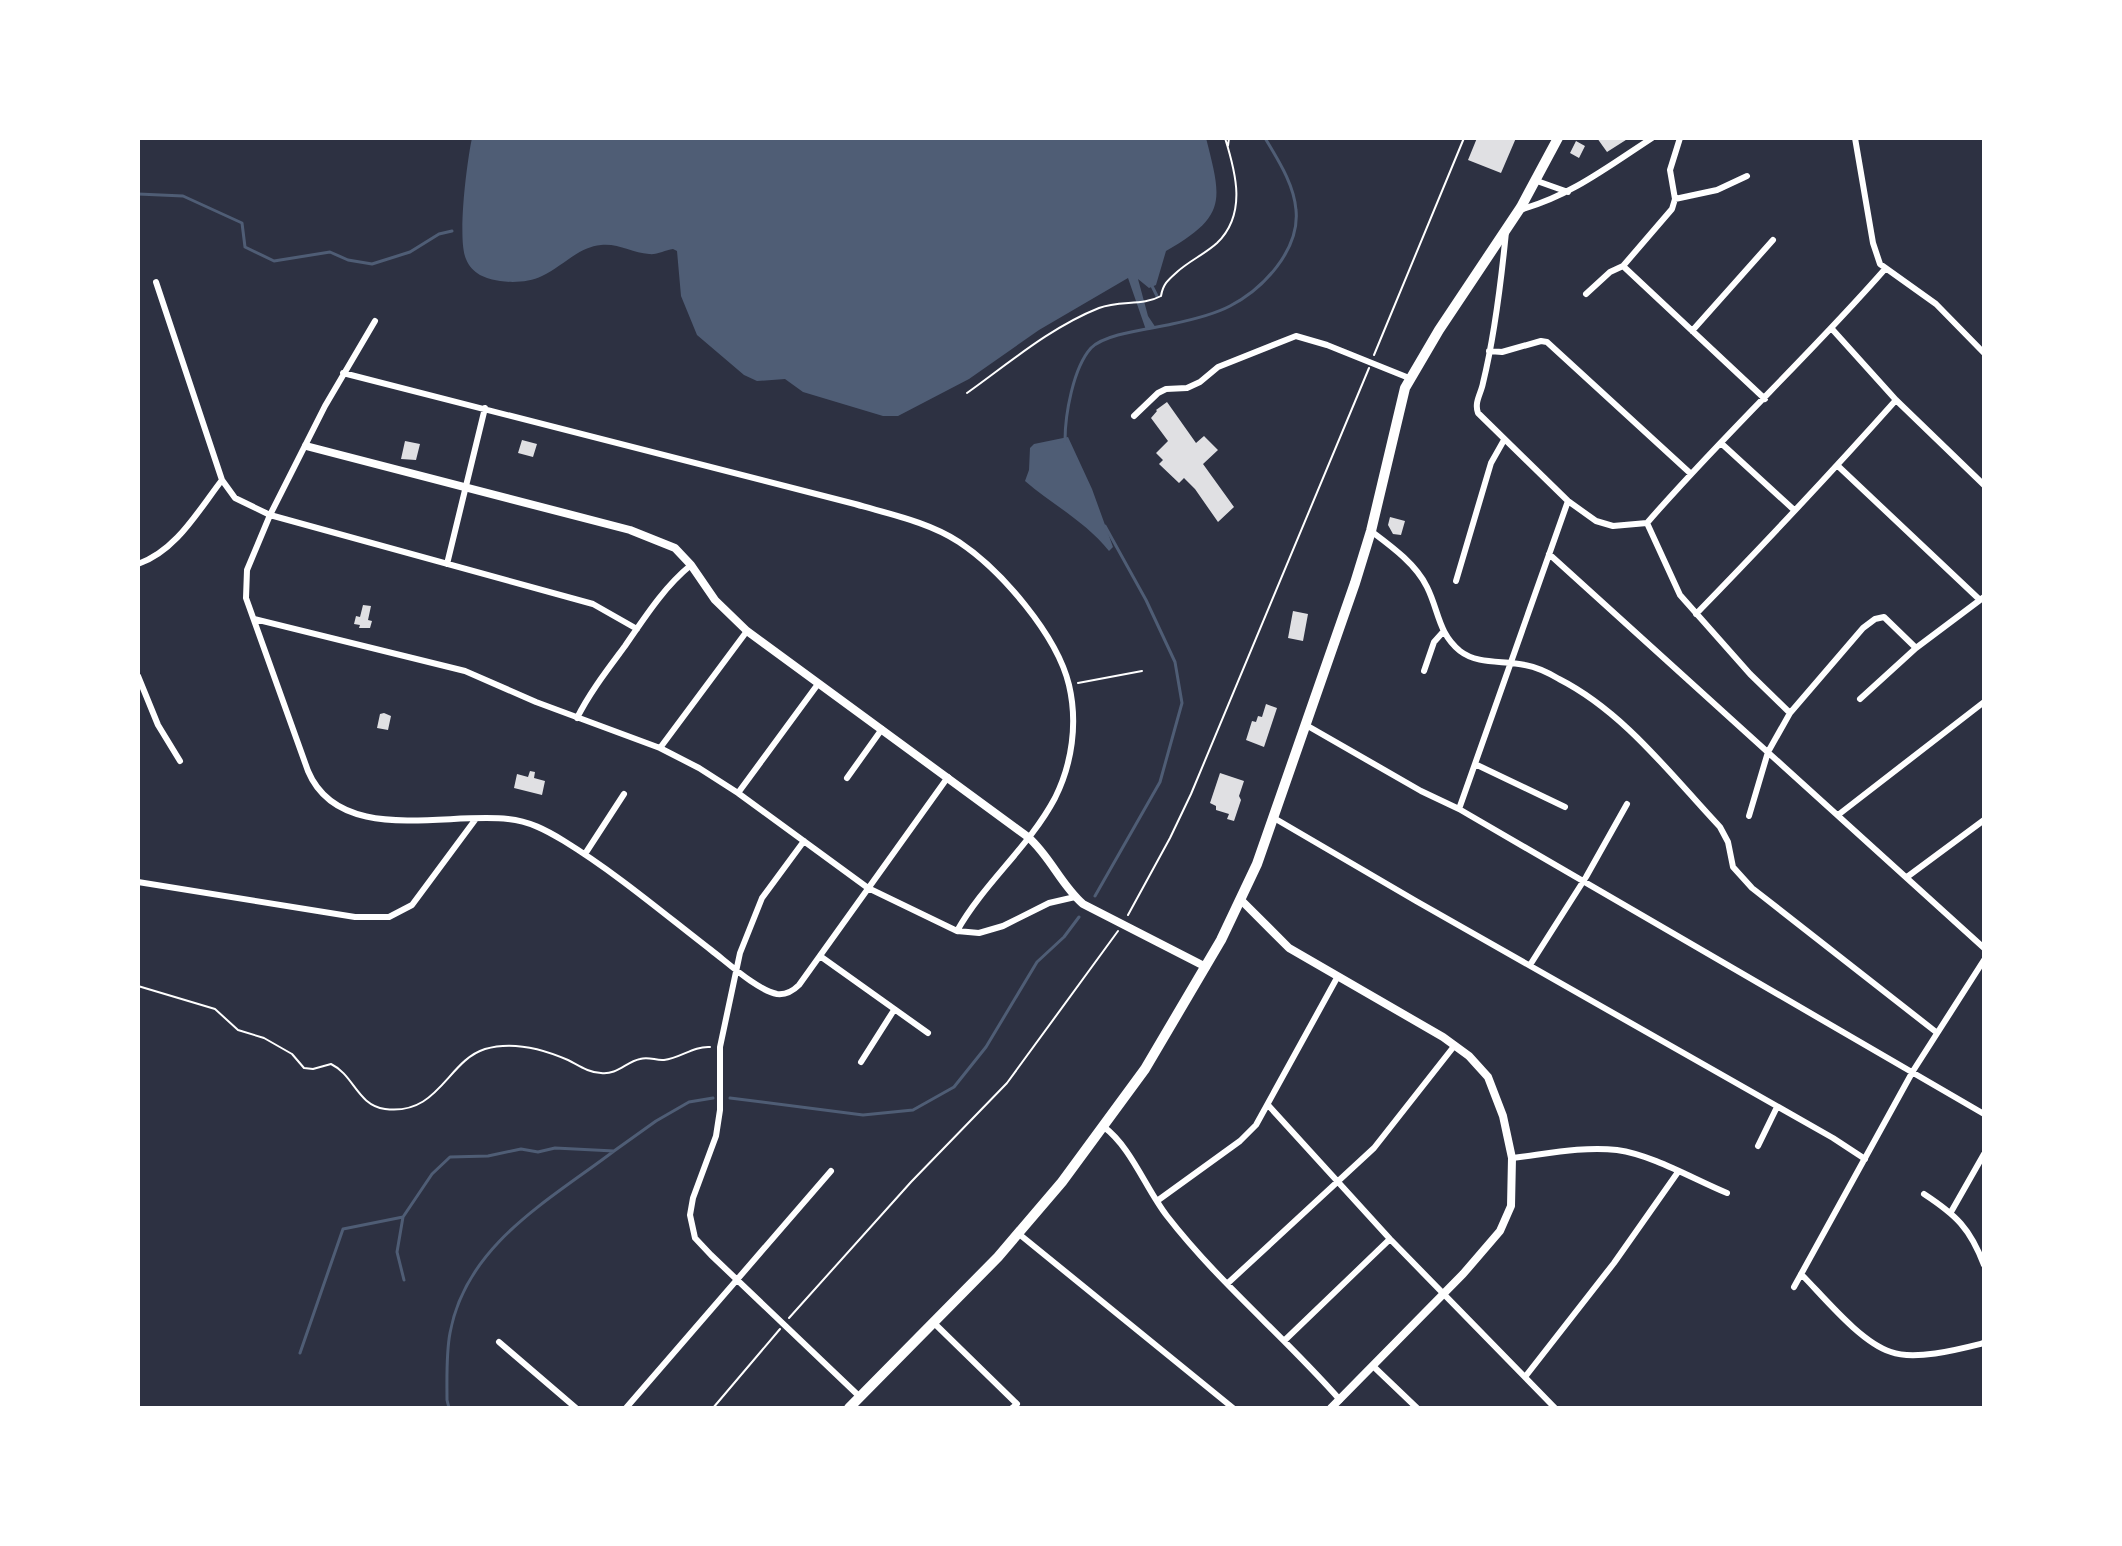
<svg xmlns="http://www.w3.org/2000/svg" width="2122" height="1546" viewBox="0 0 2122 1546" font-family="'Work Sans',sans-serif">
	<rect width="100%" height="100%" fill="#2d3142"/>
	<path fill="#4f5d75" d="M472,138H1206C1222,201 1227,216 1166,251L1156,285L1149,288L1138,279L1148,316L1156,328L1146,330L1128,278L1039,330L969,379L898,416H883L803,392L785,379L757,381L744,375L697,335L681,296L677,251L673,249C665,250 657,255 649,254C633,253 618,243 601,245C578,247 562,267 542,276C530,282 513,283 500,281C486,279 472,274 466,259C457,239 467,161 472,138Z
		M1068,437L1092,489L1113,547L1109,551C1086,522 1053,505 1025,481L1029,470L1030,448L1034,444Z"/>
	<g fill="none" stroke-linecap="round" stroke-linejoin="round">
		<path stroke="#4f5d75" stroke-width="3" d="M138,194L183,196L242,223L245,247L274,261L330,252L348,260L372,264L410,252L439,234L452,231
			M1152,286L1157,296
			M1065,441C1065,415 1073,368 1091,348C1106,333 1151,329 1172,324C1191,320 1213,315 1230,306C1263,289 1300,250 1296,210C1294,184 1278,160 1265,138
			M1095,896L1160,782L1182,703L1175,662L1146,600L1105,526
			M730,1098L863,1115L913,1110L954,1087L986,1047L1037,962L1064,937L1079,917
			M403,1217L397,1252L404,1280
			M300,1353L343,1229L403,1217L432,1174L450,1157L488,1156L521,1149L538,1152L555,1148L614,1151L656,1121L689,1102L713,1098
			M449,1408L447,1400C447,1378 446,1354 450,1333C466,1245 548,1201 614,1151"/>
	</g>
	<path fill="#e0e0e3" d="M1477,138H1516L1501,173L1468,160Z
		M1597,138H1629L1607,152Z
		M1576,141L1585,146L1579,158L1570,153Z
		M1167,402L1196,443L1204,436L1218,450L1203,464L1234,507L1218,522L1195,489L1184,478L1179,483L1159,464L1163,460L1156,453L1168,441L1151,418L1157,411L1156,410Z
		M522,440L537,444L533,457L518,453Z
		M405,441L420,444L416,460L401,459Z
		M1390,517L1405,521L1401,535L1393,534L1388,525Z
		M363,605L371,606L368,620L372,621L370,628H359L360,625L354,624L356,616L360,617Z
		M1293,611L1308,614L1303,641L1288,638Z
		M1266,704L1277,708L1264,747L1246,740L1252,721L1256,722L1258,716L1262,717Z
		M384,713L391,716L388,730L377,728L380,714Z
		M530,771L535,772L534,778L545,781L542,795L514,788L517,774L528,777Z
		M1220,773L1244,781L1239,796L1241,800L1234,821L1227,819L1229,814L1216,810V806L1210,803Z"/>
	<g fill="none" stroke-linecap="round" stroke-linejoin="round">
		<path stroke="#fff" stroke-width="2" d="M1228,146L1229,138
			M1374,355L1464,138
			M967,393C1009,363 1051,327 1099,308C1119,300 1143,306 1161,296C1163,284 1168,280 1177,272C1189,261 1205,254 1217,243C1247,214 1236,173 1225,138
			M1078,683L1142,671
			M1128,915L1170,838L1191,794L1369,368
			M138,986L215,1009L238,1030L264,1038L292,1054L304,1068L313,1069L331,1064C354,1075 357,1105 385,1109C439,1116 447,1061 485,1049C512,1041 543,1049 568,1060C578,1065 589,1073 601,1073C617,1075 626,1062 640,1059C649,1056 656,1061 664,1060C681,1058 693,1046 710,1047
			M789,1318L911,1182L1007,1083L1118,931
			M713,1408L780,1329"/>
		<path stroke="#fff" stroke-width="6" d="M1680,138L1670,170L1675,199L1672,209L1623,266L1765,399
			M1855,138L1873,243L1880,264L1936,304L1984,353
			M1537,181L1568,192
			M1675,199L1717,190L1747,176
			M1519,210C1569,197 1609,166 1652,138
			M1506,232C1501,283 1495,334 1483,383C1481,394 1474,402 1478,413L1568,501L1596,521L1613,526L1647,523
			M156,282L222,480L235,498L270,515L593,604L637,629
			M1586,294L1610,272L1623,266
			M375,321L325,406L270,515L247,570L246,598L308,771C339,845 445,812 508,819C529,821 546,830 564,841C616,873 663,913 711,950C728,963 757,990 777,994C786,995 793,991 799,985L948,777
			M1832,329L1896,400L1984,485
			M1692,331L1773,240
			M1489,351L1502,352L1541,341L1547,342L1690,473
			M343,373L855,504C889,514 929,522 959,542C1001,570 1057,635 1069,685C1078,723 1072,764 1055,798C1029,847 984,883 957,931
			M1134,416L1158,393L1166,389L1187,388L1200,382L1218,367L1296,336L1327,345L1409,378
			M1722,444L1793,509
			M1838,466L1980,600
			M1647,523C1723,435 1809,356 1885,269
			M1647,523L1680,595L1750,674L1790,713
			M1371,531C1391,546 1416,564 1427,587C1439,611 1438,633 1460,651C1478,665 1503,660 1525,665C1536,667 1549,673 1559,679C1624,712 1671,775 1720,827L1728,842L1733,867L1752,888L1936,1032
			M1549,554L1984,948
			M138,564C176,551 198,511 222,480
			M447,564L485,408
			M1456,581L1491,463L1504,440
			M1696,614C1764,544 1831,473 1896,400
			M254,619L465,671L536,702L660,748L699,768L738,793L868,888L957,931L979,933L1003,926L1049,903L1075,897
			M1424,671L1434,642L1443,632
			M138,676L158,725L180,761
			M1860,699L1916,648L1984,597
			M577,718C590,692 608,669 625,646C645,617 664,587 691,565
			M1306,725L1421,791L1459,809L1984,1114
			M660,748L747,631
			M1475,764L1565,807
			M847,778L882,729
			M738,793L818,684
			M1459,809L1568,501
			M1838,815L1984,702
			M1749,816L1768,752L1790,713L1863,628L1875,619L1884,617L1916,648
			M1274,818L1416,901L1833,1138L1865,1159
			M804,841L762,898L740,953L720,1047V1110L716,1136L693,1198L690,1215L695,1238L711,1255L860,1397
			M585,854L624,794
			M1907,877L1984,820
			M138,882L355,917H389L412,905L475,820
			M820,956L928,1033
			M1530,965L1586,877L1627,804
			M861,1062L894,1010
			M1268,1105L1390,1239L1555,1408
			M1104,1127C1131,1147 1146,1189 1167,1216C1219,1283 1285,1337 1340,1400
			M1758,1146L1777,1107
			M1512,1158C1546,1154 1583,1146 1617,1150C1653,1155 1693,1179 1727,1193
			M1924,1194C1956,1215 1970,1228 1984,1265
			M1157,1201L1240,1141L1256,1125L1338,976
			M1951,1212L1984,1154
			M1019,1234L1233,1408
			M1801,1274C1824,1297 1860,1342 1891,1352C1915,1361 1960,1349 1984,1343
			M1228,1283L1374,1148L1455,1045
			M1794,1287L1913,1071L1984,960
			M933,1322L1017,1404L1012,1408
			M1285,1340L1390,1239
			M499,1342L576,1408
			M1373,1366L1417,1408
			M1525,1377L1614,1263L1678,1172
			M626,1408L831,1171"/>
		<path stroke="#fff" stroke-width="8" d="M306,446L630,530L675,548L691,565L715,600L747,631L1028,837C1050,856 1061,885 1083,904L1206,967
			M1242,901L1289,948L1443,1037L1469,1056L1488,1077L1503,1116L1512,1158L1511,1206L1500,1231L1463,1274L1331,1408"/>
		<path stroke="#fff" stroke-width="10" d="M849,1408L998,1257L1062,1182L1145,1069L1221,940L1257,864L1355,583L1371,531L1405,388L1439,330L1521,207L1558,138"/>
	</g>
	<rect width="2122" height="1546" fill="none" stroke="#ffffff" stroke-width="280"/>
</svg>
